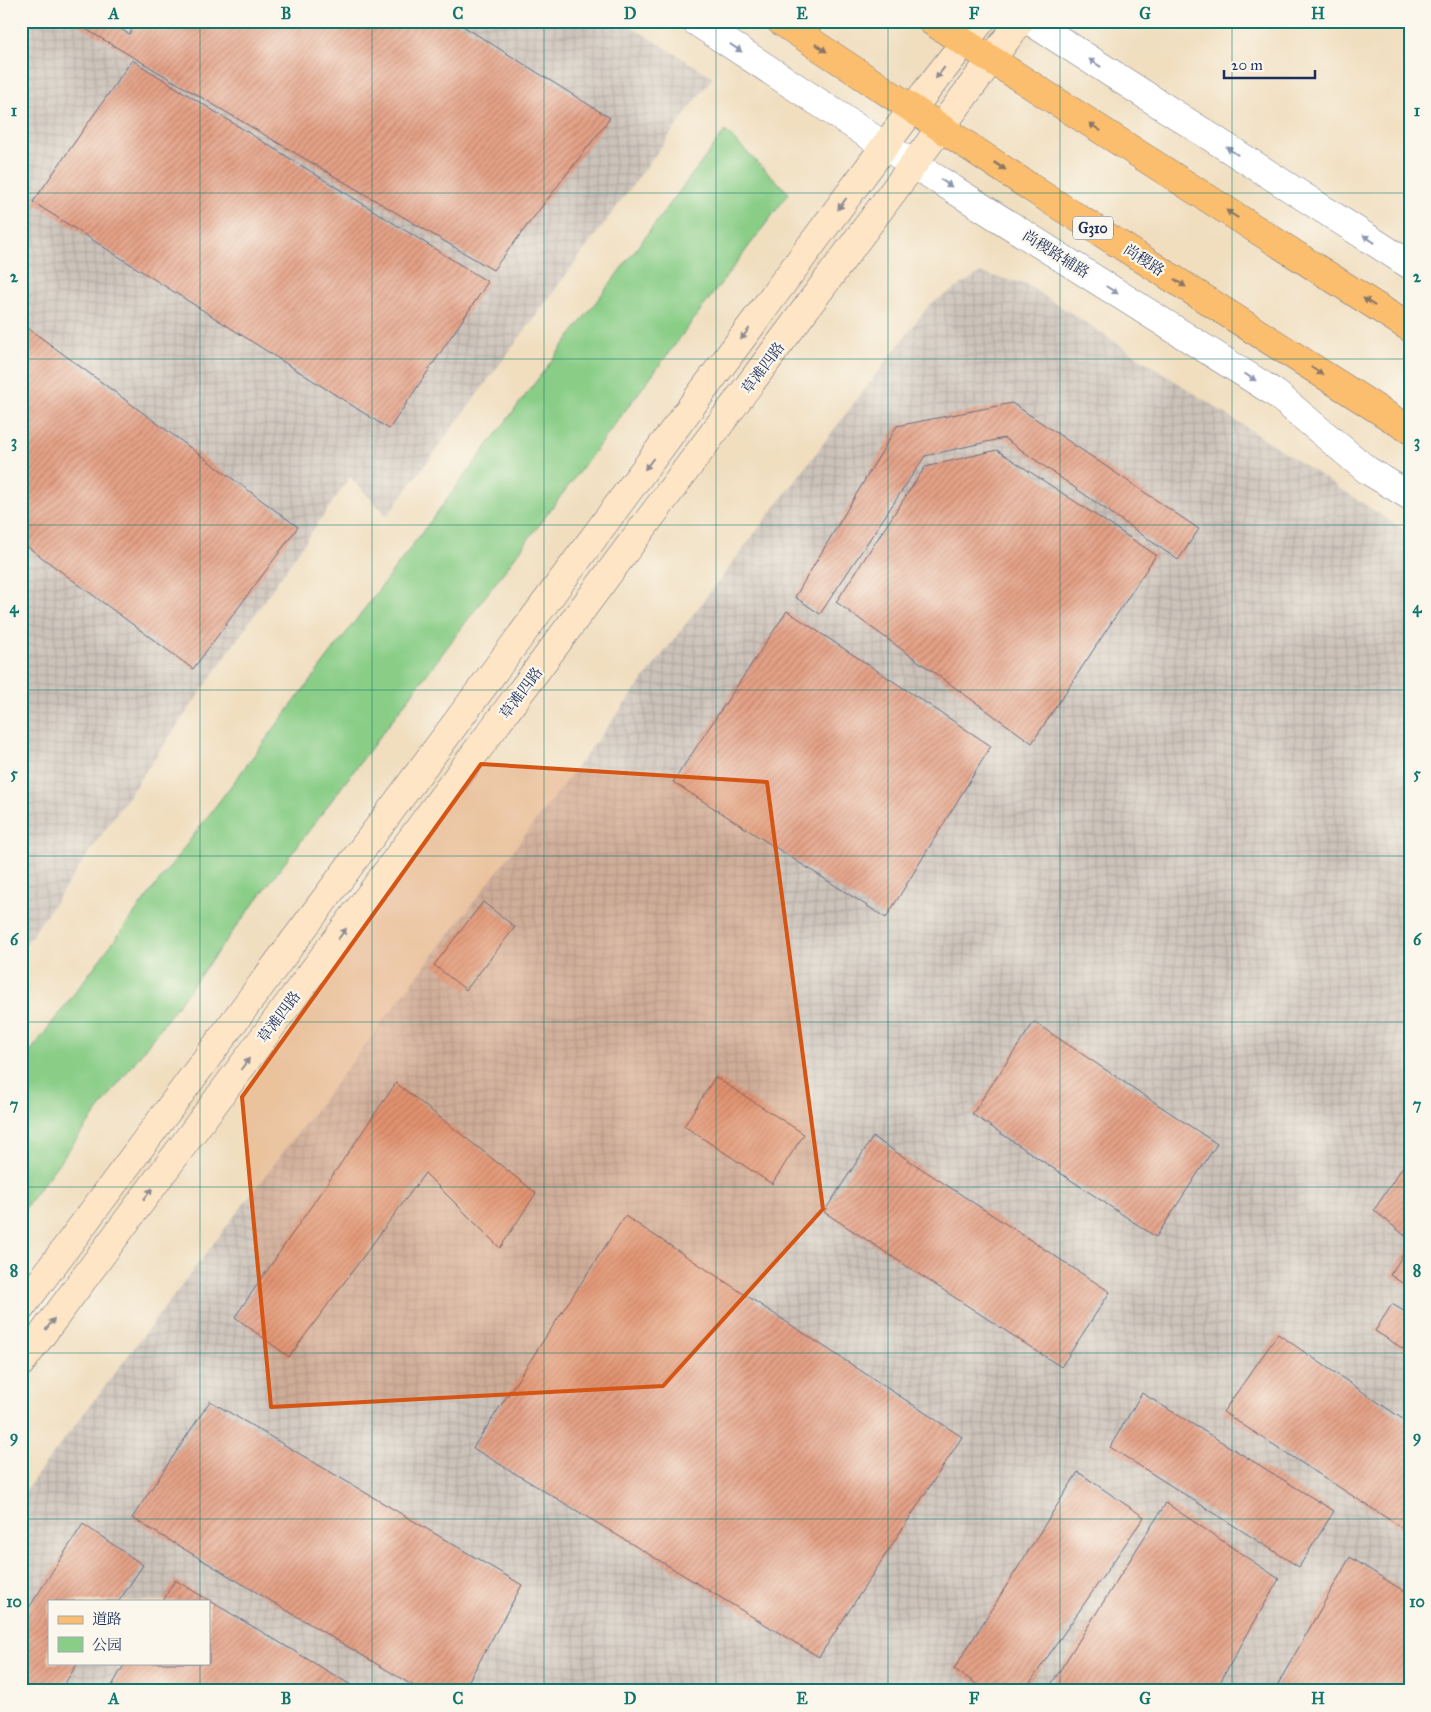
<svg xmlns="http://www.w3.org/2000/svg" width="1431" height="1712" viewBox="0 0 1431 1712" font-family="'IM FELL Great Primer','Noto Serif SC',serif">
	<defs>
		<pattern id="industrial-grid" width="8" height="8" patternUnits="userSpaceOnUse" patternTransform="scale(1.25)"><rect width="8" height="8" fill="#ccc2b9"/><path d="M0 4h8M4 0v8" fill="none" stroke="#afa7a1"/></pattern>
		<pattern id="building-hatch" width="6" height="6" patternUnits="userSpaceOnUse" patternTransform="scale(1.25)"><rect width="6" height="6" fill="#e5a186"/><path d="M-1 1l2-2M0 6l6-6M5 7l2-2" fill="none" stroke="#b98471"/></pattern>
	</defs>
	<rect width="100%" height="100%" fill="#fbf7ec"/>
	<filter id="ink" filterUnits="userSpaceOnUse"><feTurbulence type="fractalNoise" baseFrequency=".02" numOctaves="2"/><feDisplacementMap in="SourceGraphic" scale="10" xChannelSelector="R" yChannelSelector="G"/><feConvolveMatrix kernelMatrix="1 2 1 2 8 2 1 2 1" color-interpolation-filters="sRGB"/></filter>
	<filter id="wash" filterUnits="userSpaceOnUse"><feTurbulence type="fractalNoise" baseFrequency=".0096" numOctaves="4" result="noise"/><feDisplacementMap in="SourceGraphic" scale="20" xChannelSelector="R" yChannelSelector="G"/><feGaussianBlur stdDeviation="1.12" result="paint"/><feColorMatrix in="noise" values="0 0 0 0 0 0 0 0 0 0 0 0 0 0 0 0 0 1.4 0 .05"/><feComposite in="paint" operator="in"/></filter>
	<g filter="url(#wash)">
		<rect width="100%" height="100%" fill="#f0debf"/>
		<path fill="url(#industrial-grid)" fill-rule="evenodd" d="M21,21H622L713,77L387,516L350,477L21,951Z
			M980,273L1026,284L1410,534V1691H21V1496L929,305ZM49,1601H209V1663H49Z"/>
		<path fill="#89cd87" stroke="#527e72" d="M725,131L789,193L21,1213V1064Z"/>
		<g id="blocks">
			<path fill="url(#building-hatch)" d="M72,21H106L129,34L138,21H455L610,118L493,270Z
				M132,60L488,282L389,429L33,202Z
				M21,323L298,527L193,669L21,542Z
				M1012,403L1199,529L1178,560L1004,438L925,456L820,614L795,597L897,426Z
				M997,450L1156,555L1032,743L836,602L925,467Z
				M787,611L991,746L886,918L673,782Z
				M483,902L515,927L466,990L434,965Z
				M1034,1022L1217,1144L1156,1237L972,1114Z
				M715,1077L804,1134L772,1184L684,1126Z
				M396,1083L536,1193L500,1248L425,1173L289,1357L235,1317Z
				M873,1137L1110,1292L1061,1367L824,1212Z
				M1410,1156V1227L1404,1235L1374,1210Z
				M625,1216L962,1437L819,1657L473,1448Z
				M1410,1244V1288L1390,1275Z
				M1392,1304L1410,1315V1353L1375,1331Z
				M1278,1334L1410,1424V1533L1223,1412Z
				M1142,1393L1334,1511L1299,1567L1110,1447Z
				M210,1401L522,1585L463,1691H422L132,1518Z
				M1078,1472L1144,1517L1024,1691H987L954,1669Z
				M1166,1503L1279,1579L1215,1691H1047Z
				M83,1524L143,1565L119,1601H49V1663H78L60,1691H21V1620Z
				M1350,1557L1410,1595V1691H1274Z
				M175,1580L210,1601L361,1691H109L125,1663H209V1601H163Z"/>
		</g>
	</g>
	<g filter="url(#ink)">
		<use href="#blocks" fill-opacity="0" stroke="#666c80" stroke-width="1"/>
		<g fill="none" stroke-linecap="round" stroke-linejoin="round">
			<defs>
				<path id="minor" d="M695,21L885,146L1275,393L1367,470L1410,496
					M1030,21L1410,265"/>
				<path id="secondary" d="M21,1308L913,108L981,21
					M21,1363L1020,21"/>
				<path id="primary" d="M780,21L1039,193L1410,430
					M931,21L1410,328"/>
			</defs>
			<use href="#minor" stroke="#666c80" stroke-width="29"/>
			<use href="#secondary" stroke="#666c80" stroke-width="29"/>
			<use href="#primary" stroke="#666c80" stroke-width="29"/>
			<use href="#minor" stroke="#fff" stroke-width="28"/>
			<use href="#secondary" stroke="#fde5c5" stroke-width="28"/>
			<use href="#primary" stroke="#fbbe6e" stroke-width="28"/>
		</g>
		<defs><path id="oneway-solid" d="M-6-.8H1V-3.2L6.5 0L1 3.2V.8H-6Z" transform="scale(1.25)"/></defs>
		<g fill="#8d97ae">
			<use href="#oneway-solid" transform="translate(736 48) rotate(33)"/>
			<use href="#oneway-solid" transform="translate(1095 63) rotate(-147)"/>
			<use href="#oneway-solid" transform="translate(1232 151) rotate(-147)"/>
			<use href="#oneway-solid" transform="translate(946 183) rotate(33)"/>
			<use href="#oneway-solid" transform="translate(1369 239) rotate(-147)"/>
			<use href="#oneway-solid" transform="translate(1112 290) rotate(32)"/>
			<use href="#oneway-solid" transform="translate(1250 377) rotate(32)"/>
		</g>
		<g fill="#8b7666">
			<use href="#oneway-solid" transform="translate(821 48) rotate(33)"/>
			<use href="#oneway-solid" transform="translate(1095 127) rotate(-147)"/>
			<use href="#oneway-solid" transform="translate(1000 166) rotate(34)"/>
			<use href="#oneway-solid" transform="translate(1232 214) rotate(-147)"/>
			<use href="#oneway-solid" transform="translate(1180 283) rotate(33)"/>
			<use href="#oneway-solid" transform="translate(1369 302) rotate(-147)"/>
			<use href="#oneway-solid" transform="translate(1317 371) rotate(33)"/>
		</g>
		<g fill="#8c8a92">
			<use href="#oneway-solid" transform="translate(940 73) rotate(128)"/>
			<use href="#oneway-solid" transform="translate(842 204) rotate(127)"/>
			<use href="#oneway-solid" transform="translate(745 334) rotate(127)"/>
			<use href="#oneway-solid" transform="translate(649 464) rotate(127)"/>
			<use href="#oneway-solid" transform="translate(342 934) rotate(-53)"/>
			<use href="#oneway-solid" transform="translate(245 1064) rotate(-53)"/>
			<use href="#oneway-solid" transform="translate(148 1194) rotate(-53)"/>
			<use href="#oneway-solid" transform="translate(50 1324) rotate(-53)"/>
		</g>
	</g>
	<path fill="#d45514" fill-opacity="0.2" stroke="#d45514" stroke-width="4" stroke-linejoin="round" d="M481,764L767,782L823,1209L663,1386L271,1407L242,1097Z"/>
	<path fill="none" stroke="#0f766e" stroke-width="1" stroke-opacity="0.55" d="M200,21V1601M372,21V1691M544,21V1691M716,21V1691M888,21V1691M1060,21V1691M1232,21V1691M21,193H1410M21,359H1410M21,525H1410M21,690H1410M21,856H1410M21,1022H1410M21,1187H1410M21,1353H1410M21,1519H1410M200,1663V1691"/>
	<g text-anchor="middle" stroke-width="4.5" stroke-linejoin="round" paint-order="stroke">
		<rect fill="#fbf7ec" stroke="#5e6b89" stroke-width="1" x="1073" y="216.5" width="40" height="23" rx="4"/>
		<g font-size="14" font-weight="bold" fill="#1b2f5e">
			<text x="1093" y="233">G310</text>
		</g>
		<g font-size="15" fill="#1b2f5e" stroke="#fbf7ec">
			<text transform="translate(1056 254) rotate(32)" y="5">尚稷路辅路</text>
			<text transform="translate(1144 260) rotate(33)" y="5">尚稷路</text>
			<text transform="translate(763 368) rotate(-53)" y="5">草滩四路</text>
			<text transform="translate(521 693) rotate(-53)" y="5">草滩四路</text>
			<text transform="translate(279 1017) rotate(-53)" y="5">草滩四路</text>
		</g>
	</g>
	<rect width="1431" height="1712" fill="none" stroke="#fbf7ec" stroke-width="55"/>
	<rect x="48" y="1600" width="162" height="65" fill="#fbf7ec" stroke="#a1a7b3"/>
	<rect x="58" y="1616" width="25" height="8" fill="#fbbe6e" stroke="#a1a7b3"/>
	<text x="92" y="1624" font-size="15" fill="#1b2f5e">道路</text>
	<rect x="58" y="1637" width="25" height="15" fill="#89cd87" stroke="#a1a7b3"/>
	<text x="92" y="1650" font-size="15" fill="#1b2f5e">公园</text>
	<path d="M1224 70v8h91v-8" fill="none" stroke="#1b2f5e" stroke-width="2.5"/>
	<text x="1231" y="70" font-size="15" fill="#1b2f5e" stroke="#fbf7ec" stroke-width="4" paint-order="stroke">20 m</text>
	<rect x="28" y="28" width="1376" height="1656" fill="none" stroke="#0f766e" stroke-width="2"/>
	<g font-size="16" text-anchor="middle" font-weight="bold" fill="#0f766e">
		<text x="114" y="19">A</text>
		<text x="286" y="19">B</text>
		<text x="458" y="19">C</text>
		<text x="630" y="19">D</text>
		<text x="802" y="19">E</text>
		<text x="974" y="19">F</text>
		<text x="1145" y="19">G</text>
		<text x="1318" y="19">H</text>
		<text x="14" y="116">1</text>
		<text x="1417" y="116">1</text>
		<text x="14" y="282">2</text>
		<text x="1417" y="282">2</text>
		<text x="14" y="447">3</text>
		<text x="1417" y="447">3</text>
		<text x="14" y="613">4</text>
		<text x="1417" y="613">4</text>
		<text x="14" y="779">5</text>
		<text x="1417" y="779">5</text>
		<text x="14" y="945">6</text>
		<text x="1417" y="945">6</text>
		<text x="14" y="1110">7</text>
		<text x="1417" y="1110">7</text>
		<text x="14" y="1276">8</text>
		<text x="1417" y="1276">8</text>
		<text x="14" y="1442">9</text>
		<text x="1417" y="1442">9</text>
		<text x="14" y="1607">10</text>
		<text x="1417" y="1607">10</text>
		<text x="114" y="1704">A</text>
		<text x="286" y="1704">B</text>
		<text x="458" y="1704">C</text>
		<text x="630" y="1704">D</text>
		<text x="802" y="1704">E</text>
		<text x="974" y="1704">F</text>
		<text x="1145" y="1704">G</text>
		<text x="1318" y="1704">H</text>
	</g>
</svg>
